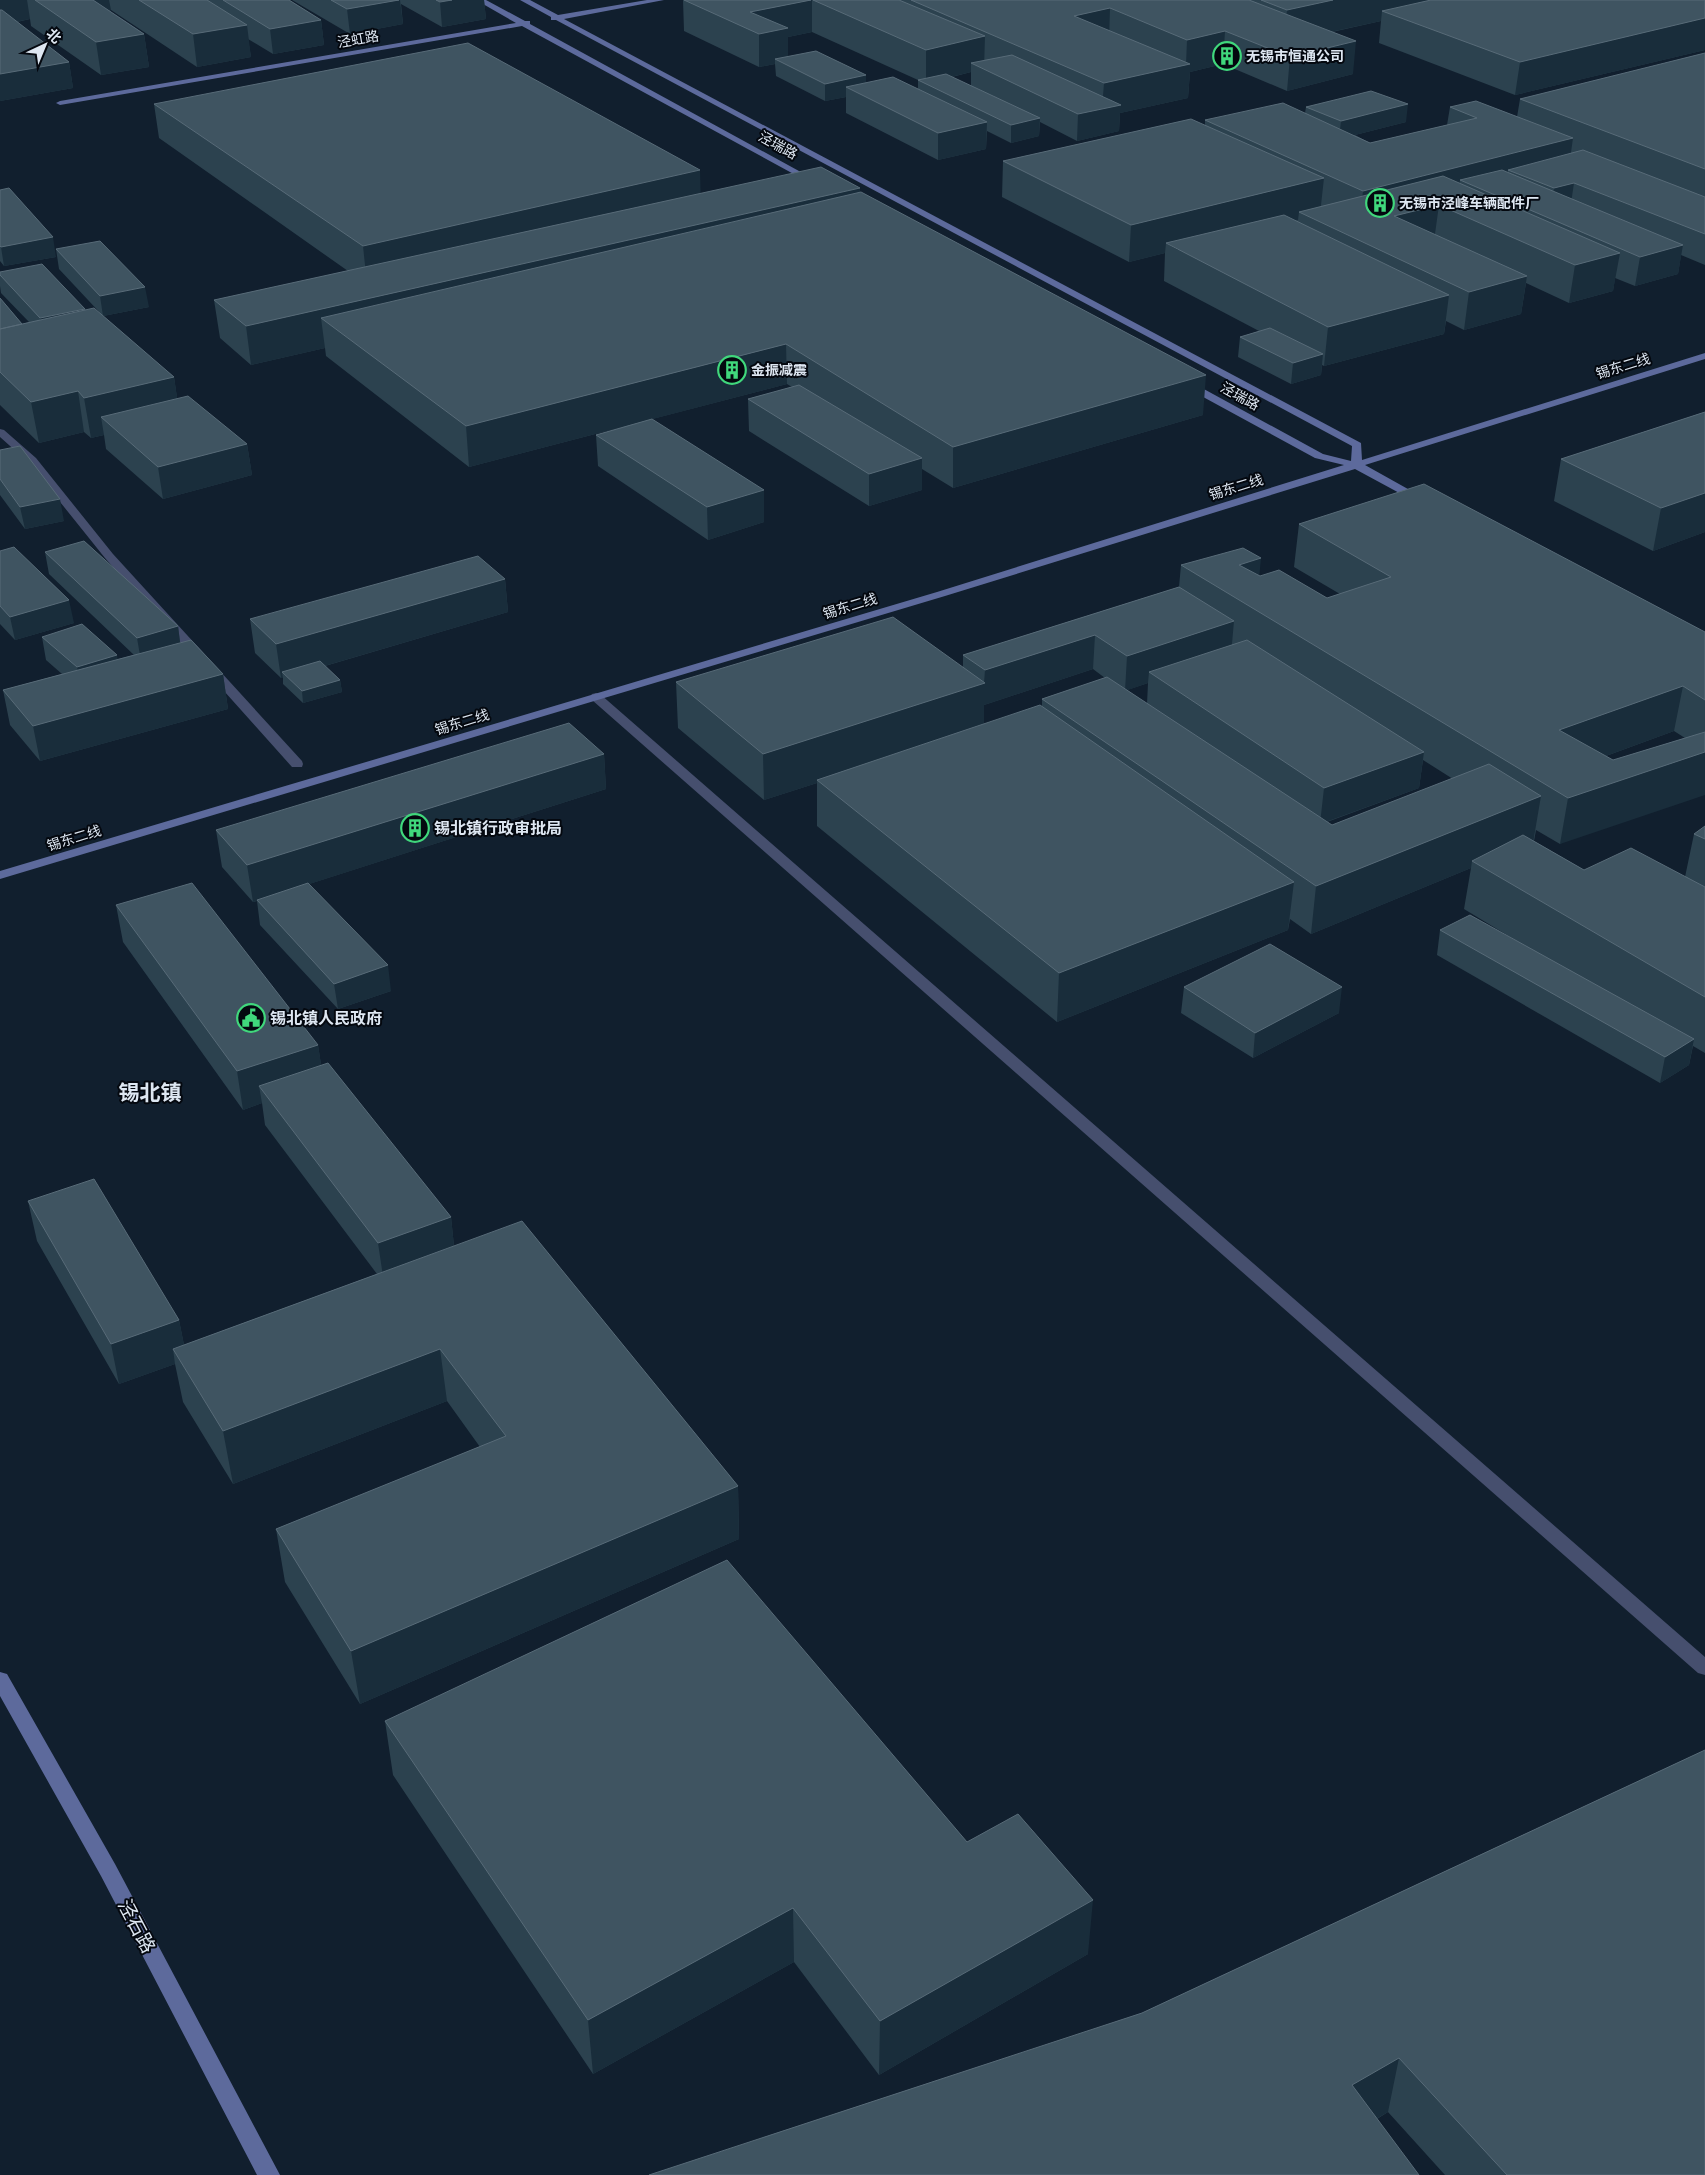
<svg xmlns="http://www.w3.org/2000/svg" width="1705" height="2175" viewBox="0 0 1705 2175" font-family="Raleway,'Noto Sans SC',sans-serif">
	<rect width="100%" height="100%" fill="#111f2e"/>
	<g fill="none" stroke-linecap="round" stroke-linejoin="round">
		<path fill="#464f6e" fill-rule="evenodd" d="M0,429L4,430L36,458L113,554L302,761L303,764L302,767H292L105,558L28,462L0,437Z
			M596,693L600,694L1705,1657V1675L1698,1673L592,700L590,697L592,694Z"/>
		<path fill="#5d6a9c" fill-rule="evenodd" d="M476,0H486L525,21H530V24L819,182L812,184L522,26L60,105L56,103L60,101L516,23Z
			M520,0H530L558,15L647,0H664L564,19L1361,443L1362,460L1705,353V359L1365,465L1424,498L1425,500L1424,502H1416L1355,469L945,596L0,879V871L937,592L1344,465L1315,458L1183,386V382H1191L1323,454L1351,461L1352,446L556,20H551V17Z
			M0,1672L7,1674L115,1864L280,2175H257L101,1876L0,1696Z"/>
	</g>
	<path fill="#2c424f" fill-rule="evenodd" d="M0,0H289L321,20L324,45L273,54L248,39L251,57L197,67L111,10L109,11L144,34L149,67L101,75L31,26L30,19L17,22L69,62L73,88L0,101Z
		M292,0H484L486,19L442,27L401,4L403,24L350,34Z
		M683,0H1705V50L1515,95L1379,43L1381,21L1332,32L1353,74L1287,91L1223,64L1190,72L1188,98L1120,113L1119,131L1077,141L1040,122L1039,136L1011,143L987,131L986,149L938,160L846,113V97L825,101L776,76L775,64L759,67L684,31ZM812,32L918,80V89L866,83L788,56V37ZM971,72V86L952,77Z
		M1705,53V265L1681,255L1678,274L1635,286L1615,278L1613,291L1569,303L1526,283L1521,314L1464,330L1446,321L1444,334L1324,366L1322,365L1321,375L1291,384L1238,357L1240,337L1259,331L1164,281L1165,253L1129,262L1002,197L1003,161L1205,125V120L1305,113L1306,107L1406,122L1355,135L1370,143L1447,125L1450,107L1517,117L1520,99Z
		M154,104L701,194L860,193L1203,415L953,488L922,469V490L869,506L749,431L748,399L792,387L787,384L652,419L764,522L708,540L598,466L596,435L626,426L469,467L326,356L325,348L251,365L220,338L214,300L348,271L159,138Z
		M0,190L56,257L4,266L0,261Z
		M56,249L149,307L103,316L59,269Z
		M0,272L85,309L174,377L177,398L247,444L252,475L163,499L106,449L104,435L91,438L84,432L39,443L0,405V298L22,324L29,322L1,293L0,286Z
		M1705,412V532L1653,551L1554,501L1561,459Z
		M0,450L64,521L25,529L0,495Z
		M1299,524L1705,632V752L1560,844L1536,830L1534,841L1584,870L1685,877L1694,834L1705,826V1053L1693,1046L1689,1065L1660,1083L1437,955L1440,930L1525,946L1464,909L1471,868L1311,934L1290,919L1288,930L1057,1022L817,826V783L764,800L678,728L676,682L963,667V655L1179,587L1181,565L1259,576L1327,598L1340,594L1294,567ZM1093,669L1105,678L1042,699V706L984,724V705ZM1148,683L1147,704L1127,690ZM1674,731L1685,738L1613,760L1606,756ZM1423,760L1453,779L1332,825L1327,822L1419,788Z
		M0,551L74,623L15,640L0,624Z
		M45,552L178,626L180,642L223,674L228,709L40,761L10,725L3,690L62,674L46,660L42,637L118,659L134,655L49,574Z
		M505,579L508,612L325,666L340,680L342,692L303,703L283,684V678H281L255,653L250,619Z
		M604,754L606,789L309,884L391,991L338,1009L260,925L257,901L253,902L222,867L216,830Z
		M116,905L318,1045L321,1065L451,1217L454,1246L738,1486L739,1539L360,1704L285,1582L276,1529L480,1447L447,1401L233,1484L183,1402L175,1364L119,1384L37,1241L28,1201L179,1320L184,1345L377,1274L265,1125L262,1103L243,1110L123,942Z
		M1184,987L1339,1013L1253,1058L1181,1013Z
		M385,1721L967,1842L1088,1954L879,2075L794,1962L593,2074L393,1775Z
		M1705,1750V2175H1445L1388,2112L1377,2119L1142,2013Z"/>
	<path fill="#192d3b" d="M0,0H27L30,19L0,25Z
		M73,0H109L111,10L75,17Z
		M400,0L403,24L350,34L347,9Z
		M452,0H484L486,19L442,27L440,2Z
		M812,0V32L788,37V61L775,59V64L759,67V34L750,12Z
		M1333,0H1476L1382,11L1381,21L1284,42L1287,10Z
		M1110,8L1109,41L1074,16Z
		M1705,18V50L1515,95L1520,62Z
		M321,20L324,45L273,54L270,29Z
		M247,25L251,57L197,67L193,34Z
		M1225,31L1223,64L1190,72L1188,98L1120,113L1119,131L1077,141L1078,114L1102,109L1104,83L1186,65L1187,40Z
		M144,34L149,67L101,75L96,42Z
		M985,36L984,69L971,63V72L926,83V50Z
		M1356,41L1353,74L1287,91L1290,57Z
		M69,62L73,88L0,101V74Z
		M866,75V93L846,87V97L825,101V84Z
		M1408,104L1406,122L1339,139L1341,121Z
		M1040,118L1039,136L1011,143V125Z
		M987,122L986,149L938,160V133Z
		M1573,138L1568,174L1508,170L1505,190L1460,180L1457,202L1439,205L1434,241L1359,227L1363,191Z
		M700,170L701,206L367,284L363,246Z
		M1324,178L1320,214L1299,212L1298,220L1178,250L1166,243L1165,253L1129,262L1131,225Z
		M1574,183L1570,210L1550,216L1554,188Z
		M860,188V225L321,318L325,348L251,365L246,326Z
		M53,237L56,257L4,266L1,247Z
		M1683,245L1678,274L1635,286L1640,257Z
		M1620,253L1613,291L1569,303L1575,265Z
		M1527,276L1521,314L1464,330L1469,292Z
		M145,287L149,307L103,316L100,296Z
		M1449,295L1444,334L1324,366L1328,327Z
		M85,309L44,339L40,318Z
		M786,344L787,384L469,467L466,426Z
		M1323,354L1321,375L1291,384L1293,363Z
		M1206,375L1203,415L953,488V447Z
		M174,377L180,417H101L104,435L91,438L84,398Z
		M78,391L84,432L39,443L31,402Z
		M247,444L252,475L163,499L158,467Z
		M922,458V490L869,506V474Z
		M764,490V522L708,540L707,507Z
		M1705,493V532L1653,551L1661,508Z
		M60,499L64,521L25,529L20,507Z
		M1261,558L1257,601L1239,565Z
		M505,579L508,612L287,677L282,672L283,678H281L276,644Z
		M69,600L74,623L15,640L10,617Z
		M1234,621L1231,655L1149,672L1148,683L1125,691L1127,656Z
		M178,626L181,650L141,661L137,638Z
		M1095,635L1093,669L984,705V728L817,780V783L764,800L763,754L984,683L985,670Z
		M117,655L121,678L81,691L77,667Z
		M223,674L228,709L40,761L33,726Z
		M340,680L342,692L303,703L302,691Z
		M1683,686L1674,731L1551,776L1559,730Z
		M1424,752L1419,788L1320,824L1324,788Z
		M1705,752V795L1560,844L1568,798Z
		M604,754L606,789L253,902L247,865Z
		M1541,796L1533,843L1472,861L1471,868L1311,934L1316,886Z
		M1294,882L1288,930L1057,1022L1059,973Z
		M388,965L391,991L338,1009L334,984Z
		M1342,987L1339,1013L1253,1058L1255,1033Z
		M1694,1039L1689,1065L1660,1083L1665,1057Z
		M318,1045L324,1083L259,1086L262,1103L243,1110L237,1071Z
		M451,1217L455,1256L384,1283L378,1243Z
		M179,1320L187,1360L173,1349L175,1364L119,1384L111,1344Z
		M440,1349L447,1401L233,1484L223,1431Z
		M738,1486L739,1539L360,1704L351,1651Z
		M1093,1900L1088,1954L879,2075L880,2021Z
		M793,1908L794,1962L593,2074L588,2020Z
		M1399,2058L1388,2112L1342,2139L1352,2085Z"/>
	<path fill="#3f5461" stroke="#586b78" d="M35,0H93L144,34L96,42Z
		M139,0H207L247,25L193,34Z
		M223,0H289L321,20L270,29Z
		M331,0H399L347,9Z
		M436,0H452L440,2Z
		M684,0H811L750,12L788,28L759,34Z
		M813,0H899L985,36L926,50Z
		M911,0H1249L1356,41L1290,57L1225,31L1187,40L1110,8L1074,16L1190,64L1104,83Z
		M1261,0H1333L1287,10Z
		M1431,0H1705V18L1520,62L1382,11Z
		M0,10H2L69,62L0,74Z
		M468,43L700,170L363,246L154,104Z
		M816,51L866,75L825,84L775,59Z
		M1705,53V169L1520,99Z
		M1012,55L1121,105L1078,114L971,63Z
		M946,74L1040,118L1011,125L918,80Z
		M893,77L987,122L938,133L846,87Z
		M1371,91L1408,104L1341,121L1306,107Z
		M1476,101L1573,138L1363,191L1205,120L1283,103L1370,143L1477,118L1450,107Z
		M1191,119L1324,178L1131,225L1003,161Z
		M1583,150L1705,197V234L1574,183L1554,188L1508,170Z
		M821,167L860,188L246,326L214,300Z
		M1502,170L1683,245L1640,257L1460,180Z
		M1443,176L1620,253L1575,265L1439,205L1394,216L1527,276L1469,292L1299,212Z
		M9,188L53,237L1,247L0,246V190Z
		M861,192L1206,375L953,447L786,344L466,426L321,318Z
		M1284,215L1449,295L1328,327L1166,243Z
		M100,241L145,287L100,296L56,249Z
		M42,264L85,309L40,318L0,275V272Z
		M0,298L22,324L0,329Z
		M94,308L174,377L84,398L78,391L31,402L0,372V329Z
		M1270,328L1323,354L1293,363L1240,337Z
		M799,385L922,458L869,474L748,399Z
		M188,396L247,444L158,467L101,417Z
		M1705,412V493L1661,508L1561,459Z
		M652,419L764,490L707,507L596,435Z
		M20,446L60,499L20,507L0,479V450Z
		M1424,484L1705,632V700L1683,686L1559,730L1613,760L1705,732V752L1568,798L1181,565L1243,548L1261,558L1239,565L1260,576L1279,570L1327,598L1391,577L1299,524Z
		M84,541L178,626L137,638L45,552Z
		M14,547L69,600L10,617L0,606V551Z
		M478,556L505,579L276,644L250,619Z
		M1179,587L1234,621L1127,656L1095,635L985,670L963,655Z
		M893,617L985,683L763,754L676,682Z
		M82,624L117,655L77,667L42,637Z
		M191,640L223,674L33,726L3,690Z
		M1247,640L1424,752L1324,788L1149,672Z
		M320,661L340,680L302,691L282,672Z
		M1107,677L1332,825L1489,764L1541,796L1316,886L1042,699Z
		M1040,705L1294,882L1059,973L817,780Z
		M569,723L604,754L247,865L216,830Z
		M1705,826V839L1694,834Z
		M1523,835L1584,870L1631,848L1705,887V997L1472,861Z
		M192,883L318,1045L237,1071L116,905Z
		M308,883L388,965L334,984L257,900Z
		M1470,915L1694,1039L1665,1057L1440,930Z
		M1270,944L1342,987L1255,1033L1184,987Z
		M328,1063L451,1217L378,1243L259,1086Z
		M94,1179L179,1320L111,1344L28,1201Z
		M522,1221L738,1486L351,1651L276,1529L506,1436L440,1349L223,1431L173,1349Z
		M727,1560L967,1842L1018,1814L1093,1900L880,2021L793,1908L588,2020L385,1721Z
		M1705,1750V2175H1507L1399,2058L1352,2085L1419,2175H649L1142,2013Z"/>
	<defs>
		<symbol id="building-ring" viewBox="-11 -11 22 22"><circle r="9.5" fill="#04080f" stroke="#40d77c" stroke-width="1.5"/><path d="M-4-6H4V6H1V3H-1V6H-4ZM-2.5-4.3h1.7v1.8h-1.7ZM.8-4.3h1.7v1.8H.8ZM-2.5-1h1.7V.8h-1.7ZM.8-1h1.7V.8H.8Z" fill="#40d77c"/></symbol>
		<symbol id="civic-ring" viewBox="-11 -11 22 22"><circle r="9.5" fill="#04080f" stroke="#40d77c" stroke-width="1.5"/><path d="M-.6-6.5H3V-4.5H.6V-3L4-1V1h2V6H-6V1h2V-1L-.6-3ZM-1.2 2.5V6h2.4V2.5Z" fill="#40d77c"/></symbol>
	</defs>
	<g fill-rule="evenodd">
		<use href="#building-ring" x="1211" y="40" width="32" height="32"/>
		<use href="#building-ring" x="1364" y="187" width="32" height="32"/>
		<use href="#building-ring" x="716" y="354" width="32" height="32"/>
		<use href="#building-ring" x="399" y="812" width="32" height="32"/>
		<use href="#civic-ring" x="235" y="1002" width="32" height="32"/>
	</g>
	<g text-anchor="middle" stroke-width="4" stroke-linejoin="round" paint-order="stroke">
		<g font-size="14" fill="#dee7f2" stroke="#04080f">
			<text transform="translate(358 39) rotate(-10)" y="5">泾虹路</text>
			<text transform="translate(778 145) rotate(29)" y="5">泾瑞路</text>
			<text transform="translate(1623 366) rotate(-17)" y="5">锡东二线</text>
			<text transform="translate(1240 396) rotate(29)" y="5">泾瑞路</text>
			<text transform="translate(1236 487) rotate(-17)" y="5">锡东二线</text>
			<text transform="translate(850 606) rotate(-17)" y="5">锡东二线</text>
			<text transform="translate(462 722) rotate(-17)" y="5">锡东二线</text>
			<text transform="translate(74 838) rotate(-17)" y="5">锡东二线</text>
		</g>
		<g font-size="14" font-weight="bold" fill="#dee7f2" stroke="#04080f" text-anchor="start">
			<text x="1246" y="61">无锡市恒通公司</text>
			<text x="1399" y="208">无锡市泾峰车辆配件厂</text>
			<text x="751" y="375">金振减震</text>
		</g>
		<g font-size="16" font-weight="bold" fill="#dee7f2" stroke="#04080f" text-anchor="start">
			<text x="434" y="834">锡北镇行政审批局</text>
			<text x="270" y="1024">锡北镇人民政府</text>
		</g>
		<g font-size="19" fill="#dee7f2" stroke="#04080f">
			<text transform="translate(137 1926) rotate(62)" y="7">泾石路</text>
		</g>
		<g font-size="21" font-weight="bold" fill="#dee7f2" stroke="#04080f">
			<text x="150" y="1100">锡北镇</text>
		</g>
	</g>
	<g transform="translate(45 45) rotate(44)" stroke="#04080f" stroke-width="4" paint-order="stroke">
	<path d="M0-4L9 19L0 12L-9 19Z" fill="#dee7f2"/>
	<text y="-8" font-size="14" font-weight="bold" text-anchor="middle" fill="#dee7f2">北</text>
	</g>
</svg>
